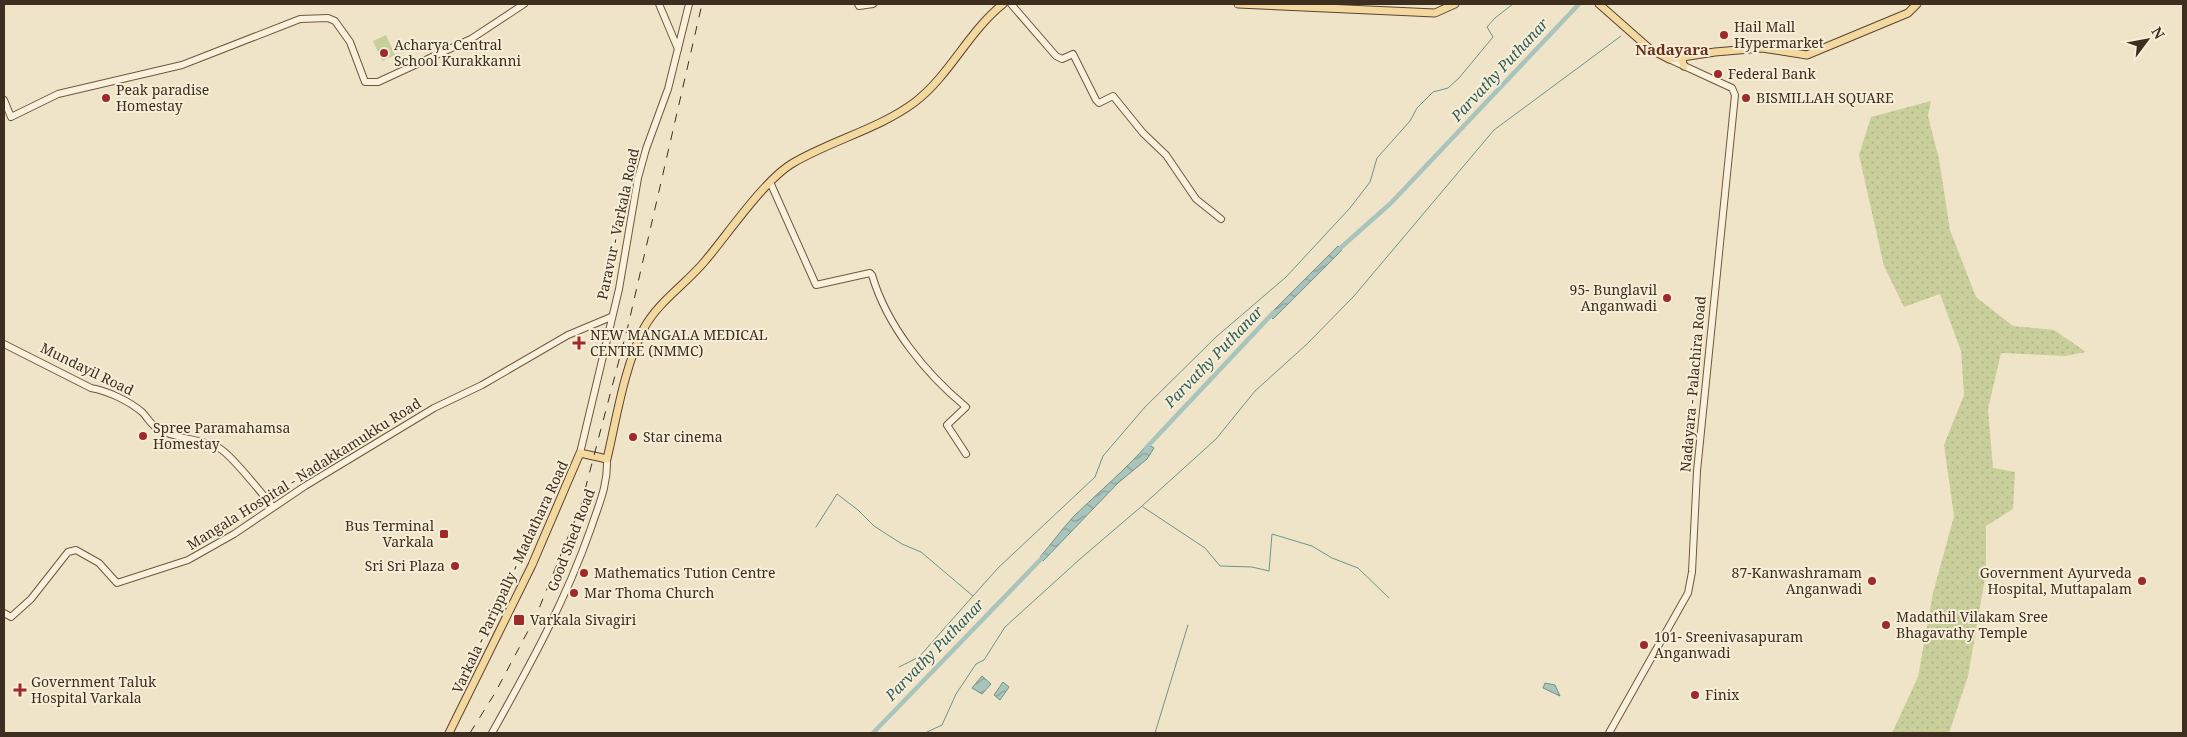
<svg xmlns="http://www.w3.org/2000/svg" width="2187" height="737" viewBox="0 0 2187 737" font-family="'Noto Serif',serif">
	<defs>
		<pattern id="grass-dots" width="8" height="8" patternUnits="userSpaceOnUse" patternTransform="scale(1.25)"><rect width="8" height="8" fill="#c9cf9b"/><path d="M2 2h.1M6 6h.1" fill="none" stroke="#aeb285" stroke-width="1.8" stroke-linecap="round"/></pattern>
		<pattern id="park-crowns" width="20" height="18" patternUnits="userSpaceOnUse" patternTransform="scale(1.25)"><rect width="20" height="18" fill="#c9cf9b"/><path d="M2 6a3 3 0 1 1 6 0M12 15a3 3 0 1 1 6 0" fill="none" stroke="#aeb285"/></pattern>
		<pattern id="water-waves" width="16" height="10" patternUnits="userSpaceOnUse" patternTransform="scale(1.25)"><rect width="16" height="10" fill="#a9c4bc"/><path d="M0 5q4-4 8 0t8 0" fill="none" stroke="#8ba098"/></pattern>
	</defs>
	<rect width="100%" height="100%" fill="#f0e4c8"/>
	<path fill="url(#grass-dots)" d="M1931,101L1928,116L1939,159L1950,230L1976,297L2013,326L2054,330L2086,352L2065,356L2001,353L1988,409L1993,468L2015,472L2013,509L1986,526V572L1968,676L1949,733H1892L1918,677L1933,593L1954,516L1944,445L1964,395L1961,351L1940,294L1904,307L1884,266L1859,155L1871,117Z"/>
	<path fill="url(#park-crowns)" d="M386,35L395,55L382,61L373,41Z"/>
	<path fill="url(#water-waves)" stroke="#6f938a" d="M1338,246L1342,250L1273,319L1269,315Z
		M1148,444L1154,448L1147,459L1118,483L1043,561L1040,557C1052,543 1062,529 1074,516C1099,492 1125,470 1148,444Z
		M982,676L991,684L982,694L972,688Z
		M1003,682L1009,687L1000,700L994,695Z
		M1545,683L1555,685L1560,696L1543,688Z"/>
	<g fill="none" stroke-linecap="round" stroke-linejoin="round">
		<path stroke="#6f938a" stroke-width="1" d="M1143,507L1205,548L1220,566L1252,567L1269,571L1272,534L1312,546L1332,558L1358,568L1389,598
			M816,527L837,494L858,510L874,526L902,544L921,552L973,596L998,568L1095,477L1103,456L1145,407L1216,337L1286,277L1350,208L1370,182L1377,158L1410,121L1417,108L1433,92L1448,88L1459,78L1493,37L1487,27L1495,18L1513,4
			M899,667L919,657L973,596
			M925,733L942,725L956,694L976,664L984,660L1005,627L1080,559L1142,506L1216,439L1255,391L1307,344L1354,296L1494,130L1621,36
			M1155,733L1188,625"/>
		<path stroke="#a9c4bc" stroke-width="4.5" d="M1337,251L1391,203L1579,4
			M1146,448L1274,312
			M873,733L1044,556"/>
		<defs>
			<path id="secondary" d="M659,4L678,49
				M858,4L859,6L873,4
				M1011,4L1056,56L1062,59L1073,54L1096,100L1099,103L1113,96L1143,133L1166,155L1196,199L1221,219
				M4,100L11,117L58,94L182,65L300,19L328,18L335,21L350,42L365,82H378L471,39L524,4
				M770,182L816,285L870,273L872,275C887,326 925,373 966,407L947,425L966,454
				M4,344L91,388C108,391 129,401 142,412C148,418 150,424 158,429C177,440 204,439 219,448C232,455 262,494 273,507
				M580,453L619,289L638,178L646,149L668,89L689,4
				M4,613L11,617L31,599L68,552L76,550L99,563L117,583L188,560L234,534L305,486L434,408L482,385L568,335L611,317
				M492,733C529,667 566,600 591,528C599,504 608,485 607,459
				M1609,733L1688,593L1692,572L1697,471L1735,95L1732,88L1669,59"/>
			<path id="primary" d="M1238,4L1435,13L1455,4
				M1599,4L1650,49L1669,59L1715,52L1762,48L1807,55L1908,13L1917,4
				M1684,66L1682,61L1684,57
				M449,733L532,565L580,453L607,459C617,416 624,368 644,328C659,301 686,284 705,261C728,234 764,180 793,163C832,140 879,129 915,102C950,75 968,32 1003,4"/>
		</defs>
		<use href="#secondary" stroke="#6f573f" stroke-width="8"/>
		<use href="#primary" stroke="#5b4430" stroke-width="9"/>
		<use href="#secondary" stroke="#faf1dc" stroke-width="6"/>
		<use href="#primary" stroke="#f3d9a0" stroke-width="7"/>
		<path stroke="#3d2e20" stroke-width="1" stroke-dasharray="9 9" stroke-linecap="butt" d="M470,733L495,693L536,616L581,505L628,326L702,4"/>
	</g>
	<g fill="#9e2a2b" stroke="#f7eed8" stroke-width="2">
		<circle cx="1724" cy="35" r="5"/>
		<circle cx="384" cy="53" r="5"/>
		<circle cx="1718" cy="74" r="5"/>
		<circle cx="106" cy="98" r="5"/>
		<circle cx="1746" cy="98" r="5"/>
		<circle cx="1667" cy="298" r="5"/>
		<path d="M576.5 335.5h5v5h5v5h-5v5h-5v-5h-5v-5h5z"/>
		<circle cx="143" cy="436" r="5"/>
		<circle cx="633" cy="437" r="5"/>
		<rect x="439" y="529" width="10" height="10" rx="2.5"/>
		<circle cx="455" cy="566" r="5"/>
		<circle cx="584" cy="573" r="5"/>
		<circle cx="1872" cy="581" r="5"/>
		<circle cx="2142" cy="581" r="5"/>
		<circle cx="574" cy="593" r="5"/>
		<rect x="513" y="614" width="12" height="12" rx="2.5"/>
		<circle cx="1886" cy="625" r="5"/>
		<circle cx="1644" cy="645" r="5"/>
		<path d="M17.5 682.5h5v5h5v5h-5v5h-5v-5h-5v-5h5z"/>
		<circle cx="1695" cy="695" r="5"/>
	</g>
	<g text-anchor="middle" stroke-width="4" stroke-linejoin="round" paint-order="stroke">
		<g font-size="14" fill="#3d2e20" stroke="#f7eed8" text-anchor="start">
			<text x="1734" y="32">Hail Mall<tspan x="1734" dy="16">Hypermarket</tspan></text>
			<text x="394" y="50">Acharya Central<tspan x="394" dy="16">School Kurakkanni</tspan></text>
			<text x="1728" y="79">Federal Bank</text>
			<text x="116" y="95">Peak paradise<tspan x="116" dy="16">Homestay</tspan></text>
			<text x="1756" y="103">BISMILLAH SQUARE</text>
			<text x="1657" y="295" text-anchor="end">95- Bunglavil<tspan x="1657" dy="16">Anganwadi</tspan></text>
			<text x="590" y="340">NEW MANGALA MEDICAL<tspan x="590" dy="16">CENTRE (NMMC)</tspan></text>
			<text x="153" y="433">Spree Paramahamsa<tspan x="153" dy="16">Homestay</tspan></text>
			<text x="643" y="442">Star cinema</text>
			<text x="434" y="531" text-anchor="end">Bus Terminal<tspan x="434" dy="16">Varkala</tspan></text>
			<text x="445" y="571" text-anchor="end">Sri Sri Plaza</text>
			<text x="594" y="578">Mathematics Tution Centre</text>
			<text x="1862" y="578" text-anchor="end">87-Kanwashramam<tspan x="1862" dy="16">Anganwadi</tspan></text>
			<text x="2132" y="578" text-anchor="end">Government Ayurveda<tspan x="2132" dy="16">Hospital, Muttapalam</tspan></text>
			<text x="584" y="598">Mar Thoma Church</text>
			<text x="1896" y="622">Madathil Vilakam Sree<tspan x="1896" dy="16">Bhagavathy Temple</tspan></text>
			<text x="530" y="625">Varkala Sivagiri</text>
			<text x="1654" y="642">101- Sreenivasapuram<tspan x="1654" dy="16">Anganwadi</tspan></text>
			<text x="31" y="687">Government Taluk<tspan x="31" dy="16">Hospital Varkala</tspan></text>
			<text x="1705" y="700">Finix</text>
		</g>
		<g font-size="14" fill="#3d2e20" stroke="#f7eed8">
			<text transform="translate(618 224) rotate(-78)" y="5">Paravur - Varkala Road</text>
			<text transform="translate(87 369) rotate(26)" y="5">Mundayil Road</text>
			<text transform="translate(1693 384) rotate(-85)" y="5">Nadayara - Palachira Road</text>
			<text transform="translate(304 474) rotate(-32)" y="5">Mangala Hospital - Nadakkamukku Road</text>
			<text transform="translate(571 540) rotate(-69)" y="5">Good Shed Road</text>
			<text transform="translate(510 577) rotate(-65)" y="5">Varkala - Parippally - Madathara Road</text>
		</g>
		<g font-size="15" font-weight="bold" fill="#6b2e1e" stroke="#f7eed8">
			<text x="1672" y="55">Nadayara</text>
		</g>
		<g font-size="15" font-style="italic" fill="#2f5d5a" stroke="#f7eed8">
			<text transform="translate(1500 70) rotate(-47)" y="5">Parvathy Puthanar</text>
			<text transform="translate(1214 357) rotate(-46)" y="5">Parvathy Puthanar</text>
			<text transform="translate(935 650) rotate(-46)" y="5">Parvathy Puthanar</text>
		</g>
	</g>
	<rect width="2187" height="737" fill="none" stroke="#3d2e20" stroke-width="10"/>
	<g transform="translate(2147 40) rotate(58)" stroke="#f7eed8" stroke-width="4" paint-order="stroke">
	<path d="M0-4L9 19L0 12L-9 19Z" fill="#3d2e20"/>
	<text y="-8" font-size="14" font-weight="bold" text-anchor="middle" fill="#3d2e20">N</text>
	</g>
</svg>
